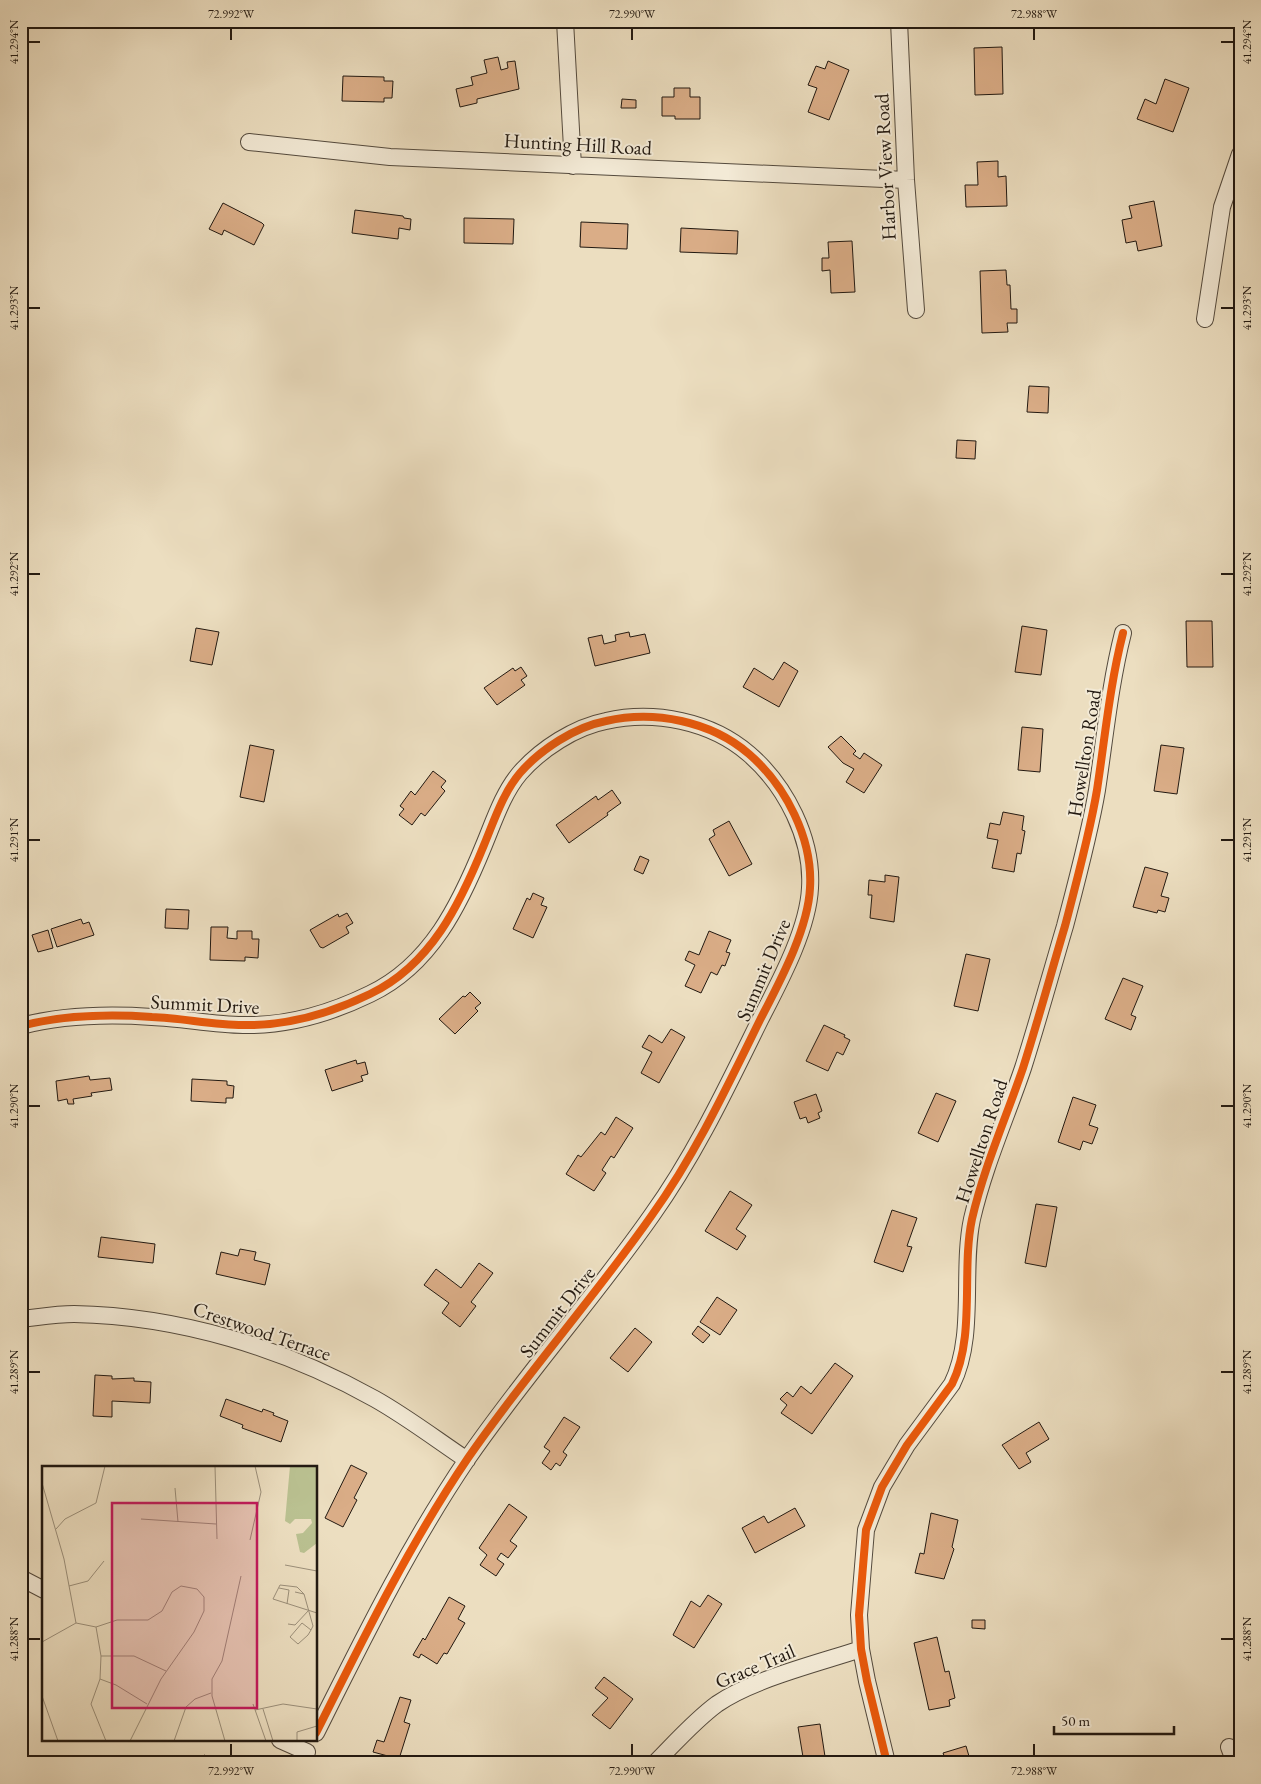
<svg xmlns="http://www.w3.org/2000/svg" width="1261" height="1784" viewBox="0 0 1261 1784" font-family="'EB Garamond',serif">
	<rect width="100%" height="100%" fill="#ecdec0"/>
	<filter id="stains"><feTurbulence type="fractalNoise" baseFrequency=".004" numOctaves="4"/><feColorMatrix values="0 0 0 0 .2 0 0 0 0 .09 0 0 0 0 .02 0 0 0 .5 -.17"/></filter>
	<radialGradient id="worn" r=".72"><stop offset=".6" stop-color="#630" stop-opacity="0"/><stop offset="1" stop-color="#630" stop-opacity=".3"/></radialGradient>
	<path fill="#daad87" stroke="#221911" d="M1002,47L1003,94L975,95L974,48Z
		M498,57L501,70L508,68L507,62L515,61L519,89L477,99V103L460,107L456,89L473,85L471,77L487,73L484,60Z
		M828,61L849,70L829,120L808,112L817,88L808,85L816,66L825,69Z
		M343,76L384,77V81H393L392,98H384V102L342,101Z
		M1165,79L1189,88L1173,132L1137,119L1145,99L1156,104Z
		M674,88H690V97H700V119H675V116H662V97H674Z
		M622,99L636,100V108H621Z
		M998,161V177L1006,176L1007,206L966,207L965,185H978L977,162Z
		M1154,201L1162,246L1138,251L1136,241L1126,243L1122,220L1132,218L1129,206Z
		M223,203L262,223L264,225L254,245L224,230L222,235L209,229Z
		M355,210L403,216L404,218L411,219L410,230L399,228L398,239L352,233Z
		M464,218L514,219L513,244L464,243Z
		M581,222L628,224L627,249L580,247Z
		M681,228L738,231L737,254L680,252Z
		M852,241L855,292L831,293L830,270L822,271V258H829L828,242Z
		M1006,270L1007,285H1010L1011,309H1017V323H1007L1008,332L982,333L980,271Z
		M1029,386L1049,387L1048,413L1027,412Z
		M957,440L976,441L975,459L956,458Z
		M1186,621H1212L1213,667H1187Z
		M1022,626L1047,630L1041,675L1015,672Z
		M196,628L219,632L212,665L190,661Z
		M629,632L630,637L645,634L650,653L595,666L588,638L602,635L604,644L616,641L615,635Z
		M784,662L798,671L779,707L743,687L754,668L773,680Z
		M521,667L527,676L521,680L525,685L497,705L484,688L513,668L515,671Z
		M1022,727L1043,729L1040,772L1018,770Z
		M841,736L856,751L853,754L860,759L864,753L882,765L864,793L846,782L854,769L843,763L828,747Z
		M250,745L274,750L264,802L240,797Z
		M1161,745L1184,748L1177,794L1154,791Z
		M433,771L446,781L441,787L445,791L425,816L421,813L412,825L399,815L404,809L400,806L411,791L415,795Z
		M612,790L621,803L607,813L608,815L569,843L556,825L596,796L598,800Z
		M1003,812L1024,816L1022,830L1025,831L1021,854L1017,853L1014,872L992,868L998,840L987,838L990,823L1000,825Z
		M729,821L752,864L729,876L709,839L715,835L713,830Z
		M640,856L649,860L643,874L634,870Z
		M1145,867L1168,873L1161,896L1169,898L1165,912L1158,910L1157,913L1133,907Z
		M885,875L899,877L894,922L870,918L872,895H868L869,880L885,882Z
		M533,893L544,898L541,905L547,907L533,938L513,929L527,898L530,900Z
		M166,909L189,910L188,929L165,928Z
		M347,913L353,923L346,927L349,933L323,948L320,947L310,930L338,914L339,917Z
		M81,919L83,924L89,922L94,935L57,947L51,929Z
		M211,927H228L227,938L237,939V931H252V939H259L258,958L245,957V961L210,960Z
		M48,930L53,948L38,952L32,935Z
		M709,931L731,940L726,952L730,953L725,966L722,965L717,975L711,972L701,993L685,986L695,965L685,960L689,951L699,955Z
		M966,954L990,959L978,1011L954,1006Z
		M1123,978L1143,986L1131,1015L1136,1017L1131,1030L1105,1019Z
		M470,992L481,1003L475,1008L478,1011L455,1034L439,1019L463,996L465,997Z
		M824,1025L845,1035L844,1037L850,1040L843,1055L837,1052L828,1071L806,1061Z
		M671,1029L685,1037L659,1083L641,1073L652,1052L642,1047L649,1035L662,1043Z
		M356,1060L357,1064L365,1062L368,1074L361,1076L363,1081L332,1091L325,1070Z
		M89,1076L90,1080L110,1078L112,1090L91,1093L92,1096L73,1099L74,1104H68L67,1099L58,1101L56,1081Z
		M192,1079L227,1081V1085L234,1086L233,1098H226V1103L191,1101Z
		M936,1093L956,1101L938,1142L918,1133Z
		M816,1094L822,1111L818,1113L820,1118L808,1123L806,1117L800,1119L794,1102Z
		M1073,1097L1096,1105L1089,1125L1098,1128L1092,1144L1083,1141L1080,1150L1058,1142Z
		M616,1117L633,1128L614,1158L611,1156L602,1170L606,1173L594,1191L566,1174L578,1155L581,1157L601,1132L605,1135Z
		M730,1191L752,1205L736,1229L746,1236L737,1250L705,1231Z
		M1036,1204L1057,1207L1046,1267L1025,1263Z
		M892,1210L917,1218L907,1246L912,1247L903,1272L874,1262Z
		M101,1237L155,1244L153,1263L98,1257Z
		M240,1249L256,1252L254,1260L270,1264L265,1285L216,1274L221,1252L238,1256Z
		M479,1263L493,1273L471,1302L476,1306L460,1327L442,1313L449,1303L424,1285L436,1269L461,1288Z
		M717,1297L737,1310L720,1335L700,1322Z
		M698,1326L710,1335L703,1343L692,1334Z
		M635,1328L652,1342L628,1372L610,1358Z
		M835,1363L853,1376L812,1434L781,1413L787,1405L780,1399L787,1392L793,1397L801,1386L811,1394Z
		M95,1375L112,1376V1379L134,1378V1381L151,1382L150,1403L112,1401V1417L93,1416Z
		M226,1399L262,1412L263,1409L274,1413L273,1415L288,1421L281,1442L242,1428L243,1425L220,1416Z
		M564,1417L580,1427L563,1452L567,1455L560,1466L556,1463L551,1470L542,1463L550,1451L544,1447Z
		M1039,1422L1049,1439L1026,1453L1031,1462L1019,1469L1002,1445Z
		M351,1465L367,1473L354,1498L357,1500L343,1527L325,1518Z
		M509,1504L527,1517L510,1541L517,1546L508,1558L501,1553L497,1559L504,1564L496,1576L480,1565L487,1555L479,1548Z
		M795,1508L805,1526L755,1553L742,1528L764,1516L768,1523Z
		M931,1513L958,1520L952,1547L954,1549L944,1579L915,1573L920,1553L924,1554Z
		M708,1595L722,1604L694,1648L673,1635L691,1601L700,1607Z
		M449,1597L465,1606L458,1619L465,1623L447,1654L444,1653L437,1664L421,1654L419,1658L413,1655L423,1638L425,1640Z
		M972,1620H985V1629L972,1628Z
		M937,1637L945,1672L949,1671L955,1698L949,1700L950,1706L929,1710L914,1643Z
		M604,1677L633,1699L610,1729L592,1715L608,1698L595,1688Z
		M400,1697L411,1700L404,1722L410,1724L399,1759L373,1752L377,1740L384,1742Z
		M820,1724L826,1763H797V1758L803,1757L798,1727Z
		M966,1746L971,1763H947L943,1753Z
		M204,1755L223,1763H201Z"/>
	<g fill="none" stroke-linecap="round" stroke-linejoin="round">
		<defs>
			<path id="minor" d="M565,21L573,166
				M899,21L906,180L916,310
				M249,142L390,157L906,180
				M1205,319L1222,207L1240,154
				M21,1026C63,1015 109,1014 152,1017C182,1018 213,1025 243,1025C287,1026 331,1013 370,994C431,965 460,904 484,845C494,821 503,793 520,773C541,749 575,727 606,721C654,710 711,721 749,754C786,786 813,839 810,888C808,930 779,983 760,1020C727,1087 695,1155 652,1215C594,1298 526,1374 468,1458C409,1545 363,1639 316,1733
				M21,1319C39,1317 57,1314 74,1314C179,1316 284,1348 375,1399C407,1417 437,1440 467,1460
				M21,1578L44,1590
				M280,1740L307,1752
				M1229,1747L1235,1763
				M655,1763C675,1743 694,1721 717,1704C753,1679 819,1663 861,1649
				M887,1763L867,1681L861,1649L859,1615L866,1530L882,1487L907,1445L952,1384C976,1336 961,1271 972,1219C984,1167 1006,1118 1023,1068C1038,1021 1051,973 1065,926C1076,884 1090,832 1097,790C1105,737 1110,684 1123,633"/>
		</defs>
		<use href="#minor" stroke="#544a3d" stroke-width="18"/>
		<use href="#minor" stroke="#f3ead6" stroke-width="16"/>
		<defs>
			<path id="cycleway" d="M21,1026C63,1015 109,1014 152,1017C182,1018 213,1025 243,1025C287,1026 331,1013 370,994C431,965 460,904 484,845C494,821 503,793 520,773C541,749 575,727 606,721C654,710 711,721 749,754C786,786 813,839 810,888C808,930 779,983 760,1020C727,1087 695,1155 652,1215C594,1298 526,1374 468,1458C409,1545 363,1639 316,1733
				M887,1763L867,1681L861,1649L859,1615L866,1530L882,1487L907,1445L952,1384C976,1336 961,1271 972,1219C984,1167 1006,1118 1023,1068C1038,1021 1051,973 1065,926C1076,884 1090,832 1097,790C1105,737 1110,684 1123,633"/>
		</defs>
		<use href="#cycleway" stroke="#f3ead6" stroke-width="11"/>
		<use href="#cycleway" stroke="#e8590c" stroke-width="8"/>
	</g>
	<path fill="none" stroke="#221911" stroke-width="2" d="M231,28V40M632,28V40M1034,28V40M28,42H40M1221,42H1234M28,308H40M1221,308H1234M28,574H40M1221,574H1234M28,840H40M1221,840H1234M28,1106H40M1221,1106H1234M28,1372H40M1221,1372H1234M28,1639H40M1221,1639H1234M231,1744V1756M632,1744V1756M1034,1744V1756"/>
	<g text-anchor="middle" stroke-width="4" stroke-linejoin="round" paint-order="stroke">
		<g font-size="20" fill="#221911" stroke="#f3ead6">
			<text transform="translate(578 144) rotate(3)" y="7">Hunting Hill Road</text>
			<text transform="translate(885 167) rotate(-93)" y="7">Harbor View Road</text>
			<text transform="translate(1084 753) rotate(-81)" y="7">Howellton Road</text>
			<text transform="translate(763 970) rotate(-67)" y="7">Summit Drive</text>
			<text transform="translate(205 1004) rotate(3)" y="7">Summit Drive</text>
			<text transform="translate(981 1141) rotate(-72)" y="7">Howellton Road</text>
			<text transform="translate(557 1312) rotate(-52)" y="7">Summit Drive</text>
			<text transform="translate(262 1331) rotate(19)" y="7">Crestwood Terrace</text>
			<text transform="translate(755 1666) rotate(-23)" y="7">Grace Trail</text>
		</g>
	</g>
	<g transform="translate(42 1466)">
		<rect width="275" height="275" fill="#ecdec0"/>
		<path d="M248,0H275V77L262,87L258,86L254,68L261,67L270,57L269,53H253L248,58L243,55Z" fill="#bac191"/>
		<path fill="none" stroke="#9b8f7a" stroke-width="1" d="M173,0L175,73M0,17L22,93L34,157L0,176M133,22L136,56M99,53L174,58M14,63L23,53L54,37L63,0M208,74L219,26L213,0M243,99L275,105M27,120L46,115L62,95M237,122L247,124L245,138M253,126L262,128L271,160L269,164L266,169L256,178L248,171L260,157L269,164M262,128L255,121L238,119L231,133L275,147M34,157L54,161L75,154H106L120,145L130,126L139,120L155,123L162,131V145L152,166L119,213L88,275M246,158L253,159L267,144M54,161L59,190L58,213L49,238L64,275M59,190H92L124,205M58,213L74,219L105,238M0,230L16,275M211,238L224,275M221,243L231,275M213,244L241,238L275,243M132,275L144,241L153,233L169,227M183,275L170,230V213L180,195L199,110M255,275V266L275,260"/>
		<path fill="#c2185b" fill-opacity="0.15" stroke="#c2185b" stroke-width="2.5" d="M70,37H215V242H70Z"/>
		<rect width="275" height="275" fill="none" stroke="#221911" stroke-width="2.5"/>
	</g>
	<rect width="1261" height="1784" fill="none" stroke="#ecdec0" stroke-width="55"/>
	<path d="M1054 1726v8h120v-8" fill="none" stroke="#221911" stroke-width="2.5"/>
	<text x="1061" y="1726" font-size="15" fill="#221911" stroke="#f3ead6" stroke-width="4" paint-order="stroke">50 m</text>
	<rect x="28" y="28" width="1206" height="1728" fill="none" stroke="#221911" stroke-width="2"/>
	<g font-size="12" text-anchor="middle" fill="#221911">
		<text x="231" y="18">72.992°W</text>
		<text x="632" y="18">72.990°W</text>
		<text x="1034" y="18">72.988°W</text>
		<text transform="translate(14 42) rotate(-90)" y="4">41.294°N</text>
		<text transform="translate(1247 42) rotate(-90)" y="4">41.294°N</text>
		<text transform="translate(14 308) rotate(-90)" y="4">41.293°N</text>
		<text transform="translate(1247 308) rotate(-90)" y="4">41.293°N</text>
		<text transform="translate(14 574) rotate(-90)" y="4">41.292°N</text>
		<text transform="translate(1247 574) rotate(-90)" y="4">41.292°N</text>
		<text transform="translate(14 840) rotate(-90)" y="4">41.291°N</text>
		<text transform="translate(1247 840) rotate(-90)" y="4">41.291°N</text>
		<text transform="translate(14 1106) rotate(-90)" y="4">41.290°N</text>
		<text transform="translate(1247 1106) rotate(-90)" y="4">41.290°N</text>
		<text transform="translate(14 1372) rotate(-90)" y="4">41.289°N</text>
		<text transform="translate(1247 1372) rotate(-90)" y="4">41.289°N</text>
		<text transform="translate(14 1639) rotate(-90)" y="4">41.288°N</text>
		<text transform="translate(1247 1639) rotate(-90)" y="4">41.288°N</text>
		<text x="231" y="1775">72.992°W</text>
		<text x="632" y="1775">72.990°W</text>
		<text x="1034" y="1775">72.988°W</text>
	</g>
	<rect width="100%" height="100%" filter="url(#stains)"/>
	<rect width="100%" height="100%" fill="url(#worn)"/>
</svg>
